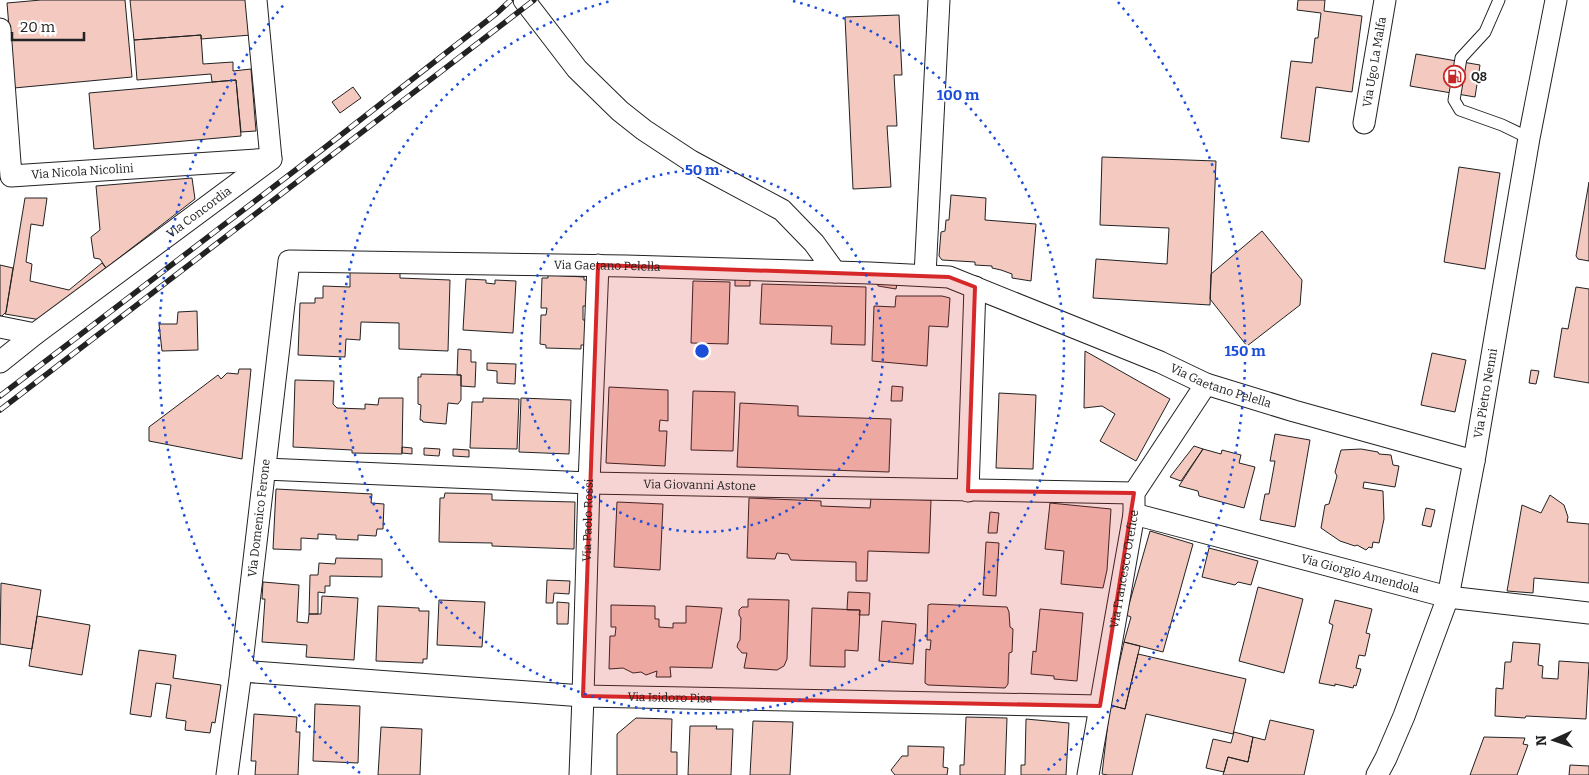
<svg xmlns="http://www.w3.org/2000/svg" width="1589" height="775" viewBox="0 0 1589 775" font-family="Bitter,serif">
	<rect width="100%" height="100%" fill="#fff"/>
	<path fill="#f3c9c0" stroke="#222" d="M41,0H125L132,77L14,88L7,3Z
		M130,0H248L251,35L201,39V35L134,40Z
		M1298,0H1325L1324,11L1362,16L1352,92L1316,87L1309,142L1281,138L1291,61L1312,63L1315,38H1318L1321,13L1297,10Z
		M899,15L902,75H894L897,126H887L891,187L853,189L845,17Z
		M201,35L203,64L233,62V71L251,69L256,131L241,132L236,80L212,82L211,74L137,80L134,40Z
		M1416,54L1480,65L1475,97L1410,86Z
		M236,80L241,136L94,149L89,93Z
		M353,87L361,98L340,113L332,102Z
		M1102,157L1216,161L1210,305L1093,298L1096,259L1167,264L1169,228L1100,225Z
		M1459,167L1500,173L1485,269L1444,262Z
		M192,178L195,199L106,268L100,259L94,258L91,237L100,230L96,186Z
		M1589,182V261L1578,259L1576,256Z
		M951,195L986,198L985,220L1036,224L1031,281L1012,278V274L1001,270L992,268V266L975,265V262L942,260L939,256L941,232L945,231L946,220H949Z
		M25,198H47L43,226L31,224L26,262L32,264L30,281L69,290L102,263L106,268L41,320L5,314L6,312Z
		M1262,231L1302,280L1300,305L1247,346L1210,299L1211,274Z
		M0,265L13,268L6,312L2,316H0Z
		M350,266L400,268V278L450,280L448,351L399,349V323L361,322L360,340L346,339L345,357L298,355L300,303H315V298H323V286L350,287Z
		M548,275L584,277V280H589L587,306H583V320H587V345H581V349L546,348V345L540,344L541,315H546L547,308H541L542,278H548Z
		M750,278V286H735V279Z
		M466,279L486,280V283L495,284V280L516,281L513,333L463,330Z
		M877,280L897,284L896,289L878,286Z
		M693,281L730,282L728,344L691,343Z
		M762,284L866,287L865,345L831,344L832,326L760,324Z
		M1576,287L1589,289V383L1554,377L1562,328L1568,329Z
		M896,296H942L950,298L948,327L929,326L927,366L872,361L874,306L895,307Z
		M197,311L198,350L162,351L159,324H177L178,312Z
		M458,349L471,350V362H476L475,387L461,386V375H457Z
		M1085,351L1170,399L1136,461L1100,441L1115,414L1102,406L1084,408Z
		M1432,353L1466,360L1455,412L1421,405Z
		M487,363L516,364L515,384L497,383V371L487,370Z
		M239,369H251L242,459L149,441V427L218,375L221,379L227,373L238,374Z
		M1531,370L1539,371L1536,384L1529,383Z
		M421,374L461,375V400L458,404L448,403L446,424L423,422L422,420H420L421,405L418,404V377H421Z
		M295,380L334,381L333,404L337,408L365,409V404L378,405L379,398H403L402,454L352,453V450L293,447Z
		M892,386L903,387L902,401H891Z
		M609,387L668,390V421L660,420L659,431H667L665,466L606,463Z
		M693,391L735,392L733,451L691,450Z
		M999,393L1036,395L1033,469L996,468Z
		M483,398L519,399L517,449L470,448L472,402H483Z
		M521,398L571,400L569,454L519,452Z
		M740,403L798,406V416L891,419L889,472L737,467Z
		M1275,434L1310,440L1295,527L1260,520L1265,494H1269L1275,461H1270Z
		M1194,446L1203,449L1181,481L1170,477Z
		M402,447L412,448V454L402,453Z
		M424,448L440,449L439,456L424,455Z
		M453,449L469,450V457L453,456Z
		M1203,449L1221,454L1222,450L1241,455L1239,463L1255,467L1244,508L1199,496L1198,491L1179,486Z
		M1361,449L1378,452L1379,454L1391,455L1393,465L1399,466L1395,487L1364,482L1363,488L1383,491L1384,519L1379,543L1373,542L1372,548L1369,547L1366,550L1357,545L1355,546L1340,541L1321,528L1325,505L1329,504L1337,476L1335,472L1341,450Z
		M276,489L372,494L371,503L384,504L383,529H377L376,536L358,535V540L336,539V535L318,534V539L301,538V550L273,549Z
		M445,493L492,494V500L575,502L574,549L492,546V543L439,542L440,498H444Z
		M1550,495L1564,505L1568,517L1567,522L1589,524V583L1534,578L1533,593L1507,591L1522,505L1541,513Z
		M749,498L821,501V506L870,508L871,498L931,500L929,553L868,551L867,581H856V562L791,560L788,554L777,553L775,559L747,558Z
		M617,502L663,504L660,570L614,567Z
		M1050,503L1111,509L1107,570L1103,588L1061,584L1064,551L1045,549Z
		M1426,508L1435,510L1431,527L1422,525Z
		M990,512L999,513L997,533H988Z
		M1150,531L1193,544L1163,652L1124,642L1131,617L1126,615Z
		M986,542L999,543L996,596L983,595Z
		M1209,548L1258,561L1251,585L1238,582L1235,585L1202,577Z
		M336,558L382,559V577L330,576V586H325V593L318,592V614H309L310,575H318L319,563L335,564Z
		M547,580L570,581L569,594L554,593L553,603H546Z
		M263,582L299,585L297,622L308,623L309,614H321L322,596L358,598L354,660L306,657L307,645L262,642L265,599H262Z
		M1,583L41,590L32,649L0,644Z
		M1258,587L1303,599L1284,673L1239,661Z
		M848,592L870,593L869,615H859L860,610H847Z
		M748,599L789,600L787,659L784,666L777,670L744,668L747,653H742L737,647L738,643L740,640L741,618L739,615V610L742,607H748Z
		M439,600L485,602L482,647L437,645Z
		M1335,600L1372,609L1366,633L1370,634L1365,656L1359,655L1356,668L1361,669L1356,686L1354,685L1353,688L1335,684V686L1319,683L1333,625L1329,623Z
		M557,602L569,603L568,624H557Z
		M931,604L1007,607L1009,612L1010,627L1013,629L1012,652L1009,653L1008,684L1005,688L928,685L925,683L926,649L930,650L931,640H927L928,605Z
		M611,605L655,606V619H659V627L673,628V623H686V606L722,608L712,668L670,667L671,677H656L657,671L646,675L641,672L633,673L623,668L609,669L610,636H615L616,627H611Z
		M378,606L419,608V611H429L427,659H423V663L376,661Z
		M812,608L860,610L858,651L845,650V667L810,666Z
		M1040,609L1083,613L1077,681L1054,679V676L1031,674L1033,651L1036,652Z
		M37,616L90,625L82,675L29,666Z
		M882,621L916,624L913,664L879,661Z
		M1124,642L1140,646L1125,709L1110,705Z
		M1513,642L1540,644L1538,665L1543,666L1542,678L1558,679L1559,661L1589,663L1586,719L1526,716L1525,718L1495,716L1496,688L1503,689L1505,662H1511Z
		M139,650L176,655L173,678L221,685L215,723L212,722L210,733L185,730L186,721L166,718L171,685L156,683L151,717L130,714Z
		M1138,654L1246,679L1233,734L1146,714L1132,775H1108L1102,774L1110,705L1125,709Z
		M315,704L360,706L358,763L313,761Z
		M254,714L297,717L296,732H300L298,775H255L256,761H251Z
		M966,717L1007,718L1005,775H960V765H964Z
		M636,718L672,719L671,752H677V775H617V734Z
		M1026,719L1069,723L1066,775H1021V765H1025Z
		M1270,720L1314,730L1304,775H1223L1228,757L1248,762L1253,737L1265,740Z
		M753,721L793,722L790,775H750Z
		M690,726H717L716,729H733L731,775H688Z
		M381,727L422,729L420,775H378Z
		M1234,732L1253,737L1248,762L1228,757L1224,772L1206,768L1213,739L1231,743Z
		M1484,737L1525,738L1523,744L1528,745L1517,775H1470Z
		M908,746L944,747L943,767L948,768L947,775H895L891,770L902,756H908Z
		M1570,765L1589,766V775H1569Z"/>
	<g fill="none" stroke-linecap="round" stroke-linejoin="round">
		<defs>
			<path id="lane" d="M1499,0L1485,32L1461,58L1454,100L1460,110L1502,125L1529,138"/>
			<g id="street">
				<path d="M524,0L577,69L620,111L644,130L691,161L782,210L814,243L835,272"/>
				<path id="s1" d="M0,29L11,176L271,159"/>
				<path id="s2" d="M1364,123L1385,0"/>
				<path d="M925,275L939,0"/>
				<path d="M0,327L35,334"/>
				<path id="s3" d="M0,362L35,334L271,159L256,0"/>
				<path id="s4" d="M265,469L589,483L1134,493"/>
				<path d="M968,491L975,287"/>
				<path id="s5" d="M1134,514L1448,597L1589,613"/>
				<path id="s6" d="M241,671L583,696L1100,706"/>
				<path id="s7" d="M227,775L241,671L289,261L626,266L870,273L949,277L1160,362L1206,384L1294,411L1474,461"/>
				<path id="s8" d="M580,775L583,696L589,483L598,265"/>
				<path id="s9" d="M1088,775L1134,514V493L1206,384"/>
				<path id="s10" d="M1377,775L1386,758L1404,716L1448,597L1474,461L1529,138L1556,0"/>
			</g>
		</defs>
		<use href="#lane" stroke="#222" stroke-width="13"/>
		<use href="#street" stroke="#222" stroke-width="23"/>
		<use href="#lane" stroke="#fff" stroke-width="11"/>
		<use href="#street" stroke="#fff" stroke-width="21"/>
		<defs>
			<path id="rail" d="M0,396L323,149L497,13L511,0
				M0,410L534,0"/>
		</defs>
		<use href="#rail" stroke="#222" stroke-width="5.5"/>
		<use href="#rail" stroke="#fff" stroke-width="4" stroke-dasharray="11" stroke-linecap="butt"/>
	</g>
	<path fill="#d62828" fill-opacity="0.2" stroke="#d62828" stroke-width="4" stroke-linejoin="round" d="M598,265L949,277L975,287L968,491L1134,493L1100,706L583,696Z"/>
	<g fill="none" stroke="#1d4ed8" stroke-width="2.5" stroke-dasharray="2.5 5">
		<circle cx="702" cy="351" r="181"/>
		<path d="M793 1A362 362 0 1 1 611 1"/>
		<path d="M360 773A543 543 0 0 1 286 2M1118 2A543 543 0 0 1 1044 773"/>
	</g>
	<defs>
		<symbol id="fuel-ring" viewBox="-11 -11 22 22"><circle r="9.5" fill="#fff" stroke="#c62828" stroke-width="1.5"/><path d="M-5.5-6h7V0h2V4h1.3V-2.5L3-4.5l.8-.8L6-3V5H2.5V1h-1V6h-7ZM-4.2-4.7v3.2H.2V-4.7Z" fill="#c62828"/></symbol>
	</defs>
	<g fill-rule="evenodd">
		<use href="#fuel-ring" x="1442" y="64" width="25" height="25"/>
	</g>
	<g text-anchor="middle" stroke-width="4" stroke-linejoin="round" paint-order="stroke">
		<g font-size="12" fill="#222" stroke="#fff">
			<text dy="4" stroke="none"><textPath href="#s2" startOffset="62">Via Ugo La Malfa</textPath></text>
			<text dy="4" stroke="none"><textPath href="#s1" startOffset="219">Via Nicola Nicolini</textPath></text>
			<text dy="4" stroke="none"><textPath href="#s3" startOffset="249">Via Concordia</textPath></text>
			<text dy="4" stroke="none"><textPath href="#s7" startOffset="836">Via Gaetano Pelella</textPath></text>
			<text dy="4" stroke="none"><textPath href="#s7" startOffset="1471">Via Gaetano Pelella</textPath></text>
			<text dy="4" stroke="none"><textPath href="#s10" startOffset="399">Via Pietro Nenni</textPath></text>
			<text dy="4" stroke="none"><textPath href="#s4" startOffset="435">Via Giovanni Astone</textPath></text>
			<text dy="4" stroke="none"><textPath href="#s7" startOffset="259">Via Domenico Ferone</textPath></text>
			<text dy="4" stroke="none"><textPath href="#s8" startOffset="255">Via Paolo Rossi</textPath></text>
			<text dy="4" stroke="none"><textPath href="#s9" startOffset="209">Via Francesco Orefice</textPath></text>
			<text dy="4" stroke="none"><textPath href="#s5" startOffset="234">Via Giorgio Amendola</textPath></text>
			<text dy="4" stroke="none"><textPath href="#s6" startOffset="430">Via Isidoro Pisa</textPath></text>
		</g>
		<g font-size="12" font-weight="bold" fill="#222" stroke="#fff" text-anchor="start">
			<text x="1471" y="81">Q8</text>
		</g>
	</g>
	<circle cx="702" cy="351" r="8" fill="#1d4ed8" stroke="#fff" stroke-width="2.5"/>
	<g font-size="15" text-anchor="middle" font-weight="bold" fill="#1d4ed8" stroke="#fff" stroke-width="4" stroke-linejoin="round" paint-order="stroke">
		<text x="958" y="100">100 m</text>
		<text x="702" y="175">50 m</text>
		<text x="1245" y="356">150 m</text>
	</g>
	<g transform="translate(1554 740) rotate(267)" stroke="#ffffff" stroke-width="4" paint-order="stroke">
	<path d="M0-4L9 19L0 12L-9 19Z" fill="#222222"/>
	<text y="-8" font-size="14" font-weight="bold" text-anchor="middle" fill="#222222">N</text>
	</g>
	<path d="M12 32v8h72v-8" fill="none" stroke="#222222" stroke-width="2.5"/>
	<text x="20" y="32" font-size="15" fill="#222222" stroke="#ffffff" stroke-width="4" paint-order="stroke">20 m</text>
</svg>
